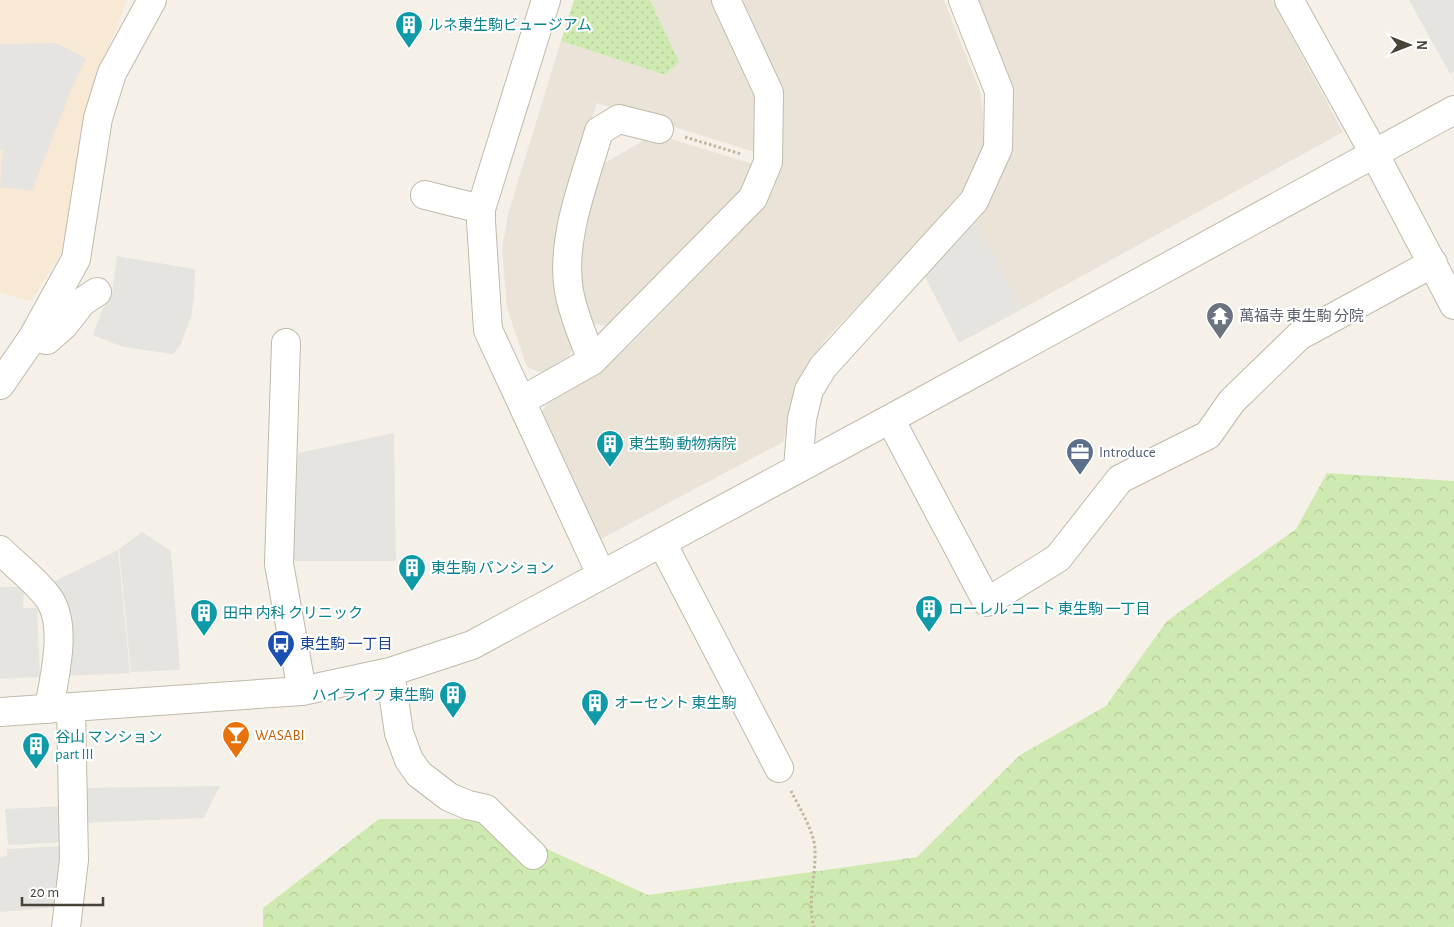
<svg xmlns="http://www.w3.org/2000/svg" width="1454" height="927" viewBox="0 0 1454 927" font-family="'Alegreya Sans','Noto Sans JP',sans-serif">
	<defs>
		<pattern id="forest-crowns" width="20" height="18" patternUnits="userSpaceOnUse" patternTransform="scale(1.25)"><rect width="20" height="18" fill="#cfeab0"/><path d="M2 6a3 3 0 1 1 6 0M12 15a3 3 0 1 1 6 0" fill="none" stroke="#b3ca98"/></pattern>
		<pattern id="park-dots" width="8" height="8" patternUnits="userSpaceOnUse" patternTransform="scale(1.25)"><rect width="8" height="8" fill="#cfeab0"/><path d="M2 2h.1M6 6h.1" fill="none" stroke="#b3ca98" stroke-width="1.8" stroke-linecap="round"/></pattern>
	</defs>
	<rect width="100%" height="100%" fill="#f5f1e9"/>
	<path fill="#e9e4d7" d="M650,0H711L743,59L756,93L758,153L597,103L561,208L554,242V274L574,343L566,365L545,374L527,367L507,308L502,250L508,214L561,41L665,75L678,62Z
		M738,0H944L980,91L983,114V146L962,197L825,340L807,368L794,401L783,442L599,540L539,417L549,399L598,375L632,343L750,222L769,193L779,163L783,139L781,84Z
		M973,0H1272L1343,132L1022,309L974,222L981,214L998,181L1009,148Z
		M655,134L753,164L743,190L611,327L592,323L581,289L579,263L601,165Z"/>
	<path fill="#f7e9d4" d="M0,0H127L102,64L67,243L31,301L0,293Z"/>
	<path fill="url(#forest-crowns)" d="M1327,473L1454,481V927H263V908L379,819H481L648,895L917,857L1020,755L1106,706L1167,621L1296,529Z"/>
	<path fill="url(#park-dots)" d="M574,0H650L679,62L665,75L561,41Z"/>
	<path fill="#e6e4e1" d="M1409,0H1454V72L1450,74Z
		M56,43L86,58L71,90L32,191L0,187L3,150H0V44Z
		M974,222L1022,309L959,343L924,275Z
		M117,256L195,269L194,296L191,317L181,344L173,354L123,347L93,335L102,310L112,295Z
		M394,433L396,561H293L298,453Z
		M142,532L171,551L180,670L131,672L119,549Z
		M118,550L130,673L66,676L49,584Z
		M0,587H24L23,608H37L40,677L0,679Z
		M220,786L204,818L81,823V788Z
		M64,806L65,842L8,845L5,809Z
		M65,846L61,907L0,912V857L7,856V849Z"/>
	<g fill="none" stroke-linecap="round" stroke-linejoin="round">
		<defs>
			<path id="minor" d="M546,0L481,209V222L488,330L601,574
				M1289,0L1374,153L1454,305
				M425,195L481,209
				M33,337L47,340L64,325L82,302L97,292
				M286,343L279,564L302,691
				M592,361C584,338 573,315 569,291C560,239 585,180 599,131L619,119L659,129
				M0,385L33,337L76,259L98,118L112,73L152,0
				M521,401L592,361L753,198L768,162L769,93L726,0
				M890,419L987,602L1058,558L1120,479L1208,435L1232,401L1299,336L1433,263
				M798,468L802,419L809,390L823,367L974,201L998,148L999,91L963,0
				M662,543L779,768
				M0,550C15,565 34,579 47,596C69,623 54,677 49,709
				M390,672L399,733L409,760L419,774L449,797L468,805L486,809L533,855
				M0,712L302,691L390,672L472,645L890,419L1454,110
				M66,927L74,860L71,708"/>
		</defs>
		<use href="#minor" stroke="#c1baab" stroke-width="30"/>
		<path stroke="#c3b69b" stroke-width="3" stroke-dasharray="2.5 2.5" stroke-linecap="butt" d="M685,137L741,154
			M791,791C799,807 814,831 815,849C816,875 807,902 814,927"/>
		<use href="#minor" stroke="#fff" stroke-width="28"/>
	</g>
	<defs>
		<symbol id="building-pin" viewBox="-11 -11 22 30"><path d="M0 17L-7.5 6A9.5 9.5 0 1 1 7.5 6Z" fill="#0f9aa8" stroke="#fff"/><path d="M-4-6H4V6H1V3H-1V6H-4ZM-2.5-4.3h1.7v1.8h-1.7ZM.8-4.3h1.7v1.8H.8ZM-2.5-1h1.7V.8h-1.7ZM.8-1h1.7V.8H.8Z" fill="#fff"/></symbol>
		<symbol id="temple-pin" viewBox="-11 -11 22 30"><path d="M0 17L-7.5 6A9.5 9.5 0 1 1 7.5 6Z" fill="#6b7280" stroke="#fff"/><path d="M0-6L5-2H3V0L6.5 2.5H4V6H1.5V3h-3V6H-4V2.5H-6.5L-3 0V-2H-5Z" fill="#fff"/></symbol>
		<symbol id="office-pin" viewBox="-11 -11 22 30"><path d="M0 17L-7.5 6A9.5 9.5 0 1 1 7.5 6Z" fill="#5c6f8a" stroke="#fff"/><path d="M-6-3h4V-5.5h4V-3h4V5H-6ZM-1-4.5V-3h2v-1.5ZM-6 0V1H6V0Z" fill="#fff"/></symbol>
		<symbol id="bus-pin" viewBox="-11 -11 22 30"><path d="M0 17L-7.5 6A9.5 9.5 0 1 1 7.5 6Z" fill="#1a4fb4" stroke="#fff"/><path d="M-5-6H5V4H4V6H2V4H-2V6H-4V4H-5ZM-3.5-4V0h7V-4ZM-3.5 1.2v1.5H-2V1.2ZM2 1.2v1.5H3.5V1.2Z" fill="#fff"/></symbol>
		<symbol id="bar-pin" viewBox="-11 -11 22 30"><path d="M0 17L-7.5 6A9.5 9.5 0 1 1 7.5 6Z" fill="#e8710a" stroke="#fff"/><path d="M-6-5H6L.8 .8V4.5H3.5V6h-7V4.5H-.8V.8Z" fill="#fff"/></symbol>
	</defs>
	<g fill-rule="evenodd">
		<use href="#building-pin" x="393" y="9" width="32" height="43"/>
		<use href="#temple-pin" x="1204" y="300" width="32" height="43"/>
		<use href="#building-pin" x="594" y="428" width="32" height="43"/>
		<use href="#office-pin" x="1064" y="436" width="32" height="43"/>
		<use href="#building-pin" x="396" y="552" width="32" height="43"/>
		<use href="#building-pin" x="913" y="593" width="32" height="43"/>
		<use href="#building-pin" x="188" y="597" width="32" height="43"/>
		<use href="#bus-pin" x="265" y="628" width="32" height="43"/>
		<use href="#building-pin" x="437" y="679" width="32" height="43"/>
		<use href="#building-pin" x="579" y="687" width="32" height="43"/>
		<use href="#bar-pin" x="220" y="719" width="32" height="43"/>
		<use href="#building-pin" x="20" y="730" width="32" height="43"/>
	</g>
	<g text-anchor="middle" stroke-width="4.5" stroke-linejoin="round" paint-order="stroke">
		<g font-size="15" fill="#0d838f" stroke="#fff" text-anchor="start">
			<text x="428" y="30">ルネ東生駒ビュージアム</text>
			<text x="629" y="449">東生駒 動物病院</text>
			<text x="431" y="573">東生駒 パンション</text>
			<text x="948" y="614">ローレル コート 東生駒 一丁目</text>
			<text x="223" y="618">田中 内科 クリニック</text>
			<text x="434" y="700" text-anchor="end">ハイライフ 東生駒</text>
			<text x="614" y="708">オーセント 東生駒</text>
			<text x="55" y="742">谷山 マンション<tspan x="55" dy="17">part III</tspan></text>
		</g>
		<g font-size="15" fill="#5b616d" stroke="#fff" text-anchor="start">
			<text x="1239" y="321">萬福寺 東生駒 分院</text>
		</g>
		<g font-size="15" fill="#4e5e75" stroke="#fff" text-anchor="start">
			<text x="1099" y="457">Introduce</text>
		</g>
		<g font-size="15" fill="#164399" stroke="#fff" text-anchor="start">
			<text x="300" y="649">東生駒 一丁目</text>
		</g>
		<g font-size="15" fill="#c56008" stroke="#fff" text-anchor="start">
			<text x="255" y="740">WASABI</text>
		</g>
	</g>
	<g transform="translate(1409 45) rotate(90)" stroke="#ffffff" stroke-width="4" paint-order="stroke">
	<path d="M0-4L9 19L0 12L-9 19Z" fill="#494237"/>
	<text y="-8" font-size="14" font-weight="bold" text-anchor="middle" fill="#494237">N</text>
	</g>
	<path d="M22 897v8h81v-8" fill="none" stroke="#494237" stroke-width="2.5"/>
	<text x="30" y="897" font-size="15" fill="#494237" stroke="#ffffff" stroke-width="4" paint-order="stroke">20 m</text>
</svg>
